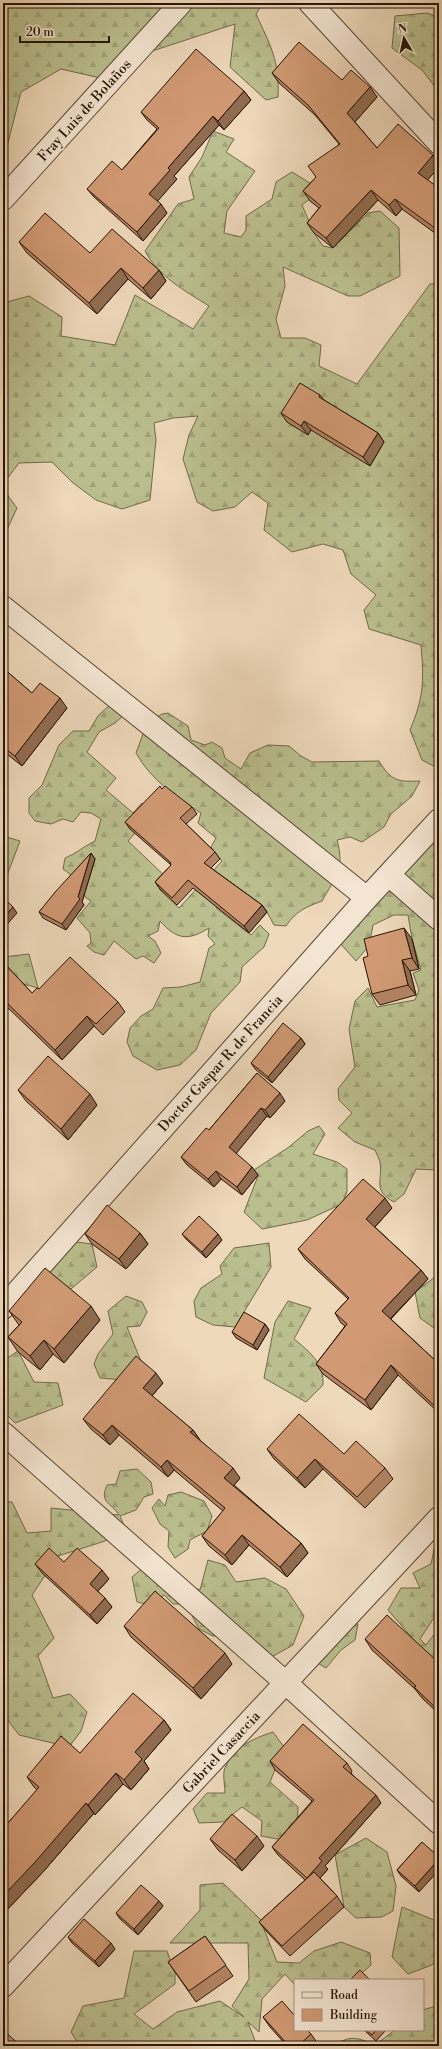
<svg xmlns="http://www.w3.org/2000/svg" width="442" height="2049" viewBox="0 0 442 2049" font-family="'Libre Bodoni',serif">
	<defs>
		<pattern id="forest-firs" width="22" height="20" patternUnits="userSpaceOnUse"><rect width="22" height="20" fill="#bbbf8f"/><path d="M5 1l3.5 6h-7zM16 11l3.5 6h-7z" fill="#a1a37a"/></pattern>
	</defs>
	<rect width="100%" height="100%" fill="#efd9bb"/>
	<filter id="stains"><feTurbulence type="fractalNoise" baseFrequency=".005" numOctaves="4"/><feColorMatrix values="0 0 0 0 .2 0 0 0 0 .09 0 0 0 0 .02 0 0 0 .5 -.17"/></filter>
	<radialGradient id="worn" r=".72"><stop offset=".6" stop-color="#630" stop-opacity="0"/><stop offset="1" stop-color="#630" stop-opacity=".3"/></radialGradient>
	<path fill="url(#forest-firs)" stroke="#706a4a" d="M3,3H263L256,14C270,45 280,61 278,97L266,100L230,67L235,24L146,53L109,80L61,69L21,92L3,162Z
		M427,13L439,17V92L422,70L392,48L395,16Z
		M213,131L234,139L226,152L255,171L227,211L224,233L241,237L246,230V216L272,199L276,182L292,172L321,190L302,205L314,233L323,246L333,248L368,213L380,211L399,228L400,276L360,296H348L283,267L285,286L276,319L281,338H305L321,345L319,366L357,384L430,284H439V769L422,760L410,730C424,697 424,681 421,645L369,629L364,610L376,595L351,574L343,550L323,544L292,552L264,530L268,503L252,492L235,507L213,511L197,502L183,459L189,435L198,416L173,418L154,423L156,440L150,500L122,509L96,500L72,482L52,462L19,463L3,484V303L29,296L62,317L61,336L115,345L135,295L193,329L209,306C185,291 158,276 145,251L178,204L194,199L189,177L202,157Z
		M3,489L17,508L3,538Z
		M114,701L124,715L115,723L99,732L87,752L116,778L106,790L133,813L142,803L148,809L128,827L135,833L128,841L167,878L159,889L179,908L222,861L211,847L216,838L198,823L201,813C176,797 151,780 136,753L147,723L162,714L168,713L188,726L191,740L205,745L212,742L222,748L225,758L241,769L250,753L268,745L289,746L301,756L312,762L379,761C391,781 398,782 420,781L412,796L391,814L384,827L362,842L350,837L337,840C345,869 336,876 322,901C306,907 296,911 286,926L274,925L267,912L223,900L216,908L251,935L260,925L269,934L264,947L242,967L240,982L211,1013L196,1050L180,1065L157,1070L133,1056L127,1042L130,1028L141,1016L153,1009L163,988L181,987L200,982L209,948L215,944L208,936L209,928C188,941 177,940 160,921L158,931L148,936L155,941L161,953L154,963L143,956L136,959L114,941L104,955L94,952L87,946L91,943L90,933L77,918L91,901L85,897C83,884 73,876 63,869L65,858C76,854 84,846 95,841L101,819L91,813L81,812L73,822L63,819L51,824L35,821L29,813V798L42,785L59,745L73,731H89L98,716Z
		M439,814V871L435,872V893H439V1168L436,1170L416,1169L404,1194L394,1202C372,1190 383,1181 380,1162C379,1158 376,1153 375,1150L355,1142L338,1128L352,1113L339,1100L338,1089L355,1067L349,1029L355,1001L368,988L377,1007L415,1000L419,990L413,973L421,970L412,939L408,915H394L373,925L369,946L356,961L339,942Z
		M3,836L20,841L3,886Z
		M29,954L38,988L20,983L3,965V957Z
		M319,1126L325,1134L313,1154L337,1162L347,1169V1192L342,1204L307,1220L262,1229L244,1212L258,1176L254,1170L289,1147L308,1131Z
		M69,1241L92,1244L97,1267L71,1289L58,1287L47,1270Z
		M269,1243L271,1267L235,1327L213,1325L196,1317L194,1301L201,1288L222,1274L220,1266L234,1248Z
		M439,1274V1328H434L420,1318L415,1292Z
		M126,1296L142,1302L147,1312L140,1326L127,1327L143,1366L123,1380L100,1378L94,1364L98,1354L113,1334L108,1311Z
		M288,1301L311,1308L294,1339C310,1352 324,1363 323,1385L306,1402L264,1378L275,1322Z
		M18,1351L34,1382L58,1383L63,1405L15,1423L3,1411V1361Z
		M137,1469L151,1482L153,1494L144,1497L136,1510L120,1516L125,1528L105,1541L58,1556L32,1595L54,1638L38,1656L53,1698L70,1694L87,1712L81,1731L69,1747L19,1735L4,1715L3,1502H12L27,1533L51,1531V1508L119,1515C111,1502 99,1503 107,1485L116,1484L120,1471Z
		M181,1492L204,1501L212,1516L207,1531L190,1540L188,1549L175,1558L168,1547L169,1531L160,1524L152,1508L159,1499L165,1506L168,1495Z
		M439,1544V1610L420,1639L426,1645L439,1628V1663L433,1662L388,1610L401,1588H420L413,1573L431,1564L435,1545Z
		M208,1560L225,1565L236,1582L265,1578L286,1589L304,1616L293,1645L268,1659L228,1635L213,1636L199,1629L186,1604H173L164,1595L150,1605L137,1602L132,1577L143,1568L155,1571L200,1590Z
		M347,1619L358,1624L355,1640L341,1650L326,1668L311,1659Z
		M273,1732L284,1747L270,1782L298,1807L297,1831L283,1840L261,1836L262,1821L242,1807L223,1822L199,1823L193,1809L207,1793H225C225,1787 223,1777 224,1771C231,1748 252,1739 273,1732Z
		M366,1838L387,1852L396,1886L393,1911L382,1917L356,1918L344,1907L335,1855Z
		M223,1883L260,1919L277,1962L299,1963L314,1951L341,1942L370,1953L371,1965L354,1980H295V1985L285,1974L262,1999L259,2032L248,2022L257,2046H80L71,2032L83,2006L124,1998L134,1951H167L175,1973V1984L134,2014L153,2029L177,2012L220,2001L244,2017L232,2006L249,1979L248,1943H170L200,1910V1885Z
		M402,1907L439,1922V1955L432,1965L408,1974L392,1957Z
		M439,2005V2046H334C351,2034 358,2038 375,2045L395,2030H423V2010Z"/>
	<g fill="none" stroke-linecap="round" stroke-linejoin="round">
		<defs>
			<path id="street" d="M310,3L439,143
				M3,199L181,3
				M3,607L367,898
				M389,875L439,919
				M3,1308L367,898L439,820
				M3,1433L286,1683L439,1823
				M3,1986L439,1518"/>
		</defs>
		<use href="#street" stroke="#584632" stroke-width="24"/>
		<use href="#street" stroke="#f5e6d3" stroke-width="22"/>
	</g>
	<path fill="#b48464" stroke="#251505" d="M272,73L342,80L370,87L377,97L355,122L377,148L439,167L427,180L439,188V236L402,209L396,216L378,200L333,248L314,233L307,223L319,208L310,201L303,191L316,177L339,144L315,115L279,83Z
		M244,91L251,100L224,130L219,125L174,176L177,179L157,201L167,213L143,241L94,197L87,189L122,170L157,129L147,120L141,112Z
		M19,242L90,253L159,270L166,281L151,299L128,279L97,314L27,253Z
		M320,395L324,400L378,433L384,442L370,466L311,430L308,435L287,422L281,413Z
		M3,668L32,693L67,708L22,766L3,751Z
		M162,789L192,807L197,814L186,824L215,852L220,859L211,868L262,905L267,912L249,933L193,888L177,905L160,889L155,882L171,865L130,829L125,822Z
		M91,853L95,859L82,902L84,905L66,930L43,918L39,912Z
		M412,939L419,969L410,971L416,995L380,1005L372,994Z
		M3,962L32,993L39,989L118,1002L125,1012L103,1035L94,1026L62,1060L3,1003Z
		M301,1038L305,1044L272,1083L255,1069L251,1063Z
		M257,1073L285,1101L270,1118L267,1116L236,1153L258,1175L242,1195L221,1179L214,1187L187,1165L181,1157L209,1130Z
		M18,1090L97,1105L68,1140L26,1101Z
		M392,1208L375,1227L421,1270L428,1279L391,1319L439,1364V1413L398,1375L371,1410L323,1374L316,1364L345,1326L341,1323L335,1313L348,1299L305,1259L298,1249Z
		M140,1233L148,1244L126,1269L92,1244L85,1234Z
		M182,1234L222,1240L206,1258L186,1239Z
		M9,1311L100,1320L64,1363L53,1354L40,1370L18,1352L8,1337L19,1325Z
		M265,1324L269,1330L257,1350L236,1338L232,1332Z
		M163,1383L152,1396L193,1430L200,1440L240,1478L234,1485L301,1543L308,1553L287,1577L249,1545L232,1565L209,1546L202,1536L223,1511L174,1470L168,1477L119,1435L110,1445L91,1429L83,1419Z
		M267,1449L344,1454L385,1468L393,1479L365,1508L323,1469L305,1488L274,1459Z
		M64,1562L109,1579L98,1591L112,1607L97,1624L42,1573L35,1564Z
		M124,1626L232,1664L201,1699L131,1637Z
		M365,1639L438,1662L439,1661V1714L422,1698L415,1689L372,1650Z
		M164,1720L171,1730L144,1761L149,1769L131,1790L123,1784L95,1815L94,1813L43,1872L3,1914V1818L8,1823L37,1790L34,1787L27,1777L80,1753Z
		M270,1761L347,1763L352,1771L351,1773L381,1803L325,1866L328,1869L320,1878L337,1896L344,1907L290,1956L267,1932L259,1922L305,1880L278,1855L272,1847L312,1801L275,1770Z
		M210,1839L264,1846L242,1871L218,1850Z
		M422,1842L419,1892L401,1876L397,1870Z
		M159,1901L163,1906L138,1935L120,1919L116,1913Z
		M205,1936L233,1976L196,2002L168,1962Z
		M68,1937L115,1949L99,1967L72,1943Z
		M263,2017L311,2034L318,2044L315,2046H287L270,2027Z
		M364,2030H386L376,2041Z"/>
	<path fill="#926c51" stroke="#251505" d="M370,87L377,97L354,123L347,113Z
		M244,91L251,100L224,130L218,121Z
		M213,116L219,125L174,176L177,179L156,203L149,194L168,168Z
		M433,155L439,163V167L425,183L418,173Z
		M371,190L378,200L333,248L326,238Z
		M395,199L402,209L396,216L389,205Z
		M161,204L167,213L143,241L137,232Z
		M121,268L128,279L97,314L89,303Z
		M159,270L166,281L151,299L143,288Z
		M304,421L311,430L308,435L301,426Z
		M378,433L384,442L370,466L363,457Z
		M60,698L67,708L22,766L15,756Z
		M91,853L95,859L82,902L84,905L66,930L62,924L78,897Z
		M262,905L267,912L249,933L244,926Z
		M13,907L17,913L3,929V918Z
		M404,928L412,939L419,969L412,958Z
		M402,960L410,971L416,995L408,985Z
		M87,1016L94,1026L62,1060L55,1050Z
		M301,1038L305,1044L272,1083L268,1077Z
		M280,1093L285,1101L270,1118L265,1110Z
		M90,1094L97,1105L68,1140L61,1129Z
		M261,1108L267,1116L235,1155L229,1147Z
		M252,1167L258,1175L242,1195L237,1187Z
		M216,1171L221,1179L214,1187L208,1179Z
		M385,1198L392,1208L373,1229L366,1219Z
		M140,1233L148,1244L126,1269L119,1259Z
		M218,1234L222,1240L206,1258L202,1252Z
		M421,1270L428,1279L389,1320L382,1311Z
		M91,1306L100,1320L64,1363L54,1349Z
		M265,1324L269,1330L257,1350L253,1345Z
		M44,1340L53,1354L40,1370L30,1356Z
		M391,1365L398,1375L371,1410L365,1400Z
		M156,1373L163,1383L150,1398L143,1388Z
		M112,1425L119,1435L110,1445L103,1435Z
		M193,1430L200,1440L197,1443L190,1432Z
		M315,1459L323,1469L305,1488L297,1478Z
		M167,1460L174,1470L168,1477L161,1467Z
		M3,1465L7,1470L3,1475Z
		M233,1468L240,1478L232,1488L224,1478Z
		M242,1535L249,1545L232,1565L225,1555Z
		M301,1543L308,1553L287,1577L280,1567Z
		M102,1570L109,1579L96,1593L90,1584Z
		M105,1598L112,1607L97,1624L90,1615Z
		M225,1653L232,1664L201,1699L193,1688Z
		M164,1720L171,1730L144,1761L149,1769L131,1790L124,1780L135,1752Z
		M116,1773L123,1784L95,1815L88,1805Z
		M376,1795L381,1803L325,1866L328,1869L313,1886L307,1878L319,1858Z
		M86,1803L94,1813L43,1872L3,1914V1896Z
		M257,1836L264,1846L242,1871L235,1860Z
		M439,1859V1870L419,1892L415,1886Z
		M159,1901L163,1906L138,1935L134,1929Z
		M111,1943L115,1949L99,1967L95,1961Z"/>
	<path fill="#d19a74" stroke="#251505" d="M299,42L342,80L351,70L370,87L347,113L377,148L398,124L433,155L418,173L439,188V231L395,199L389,205L371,190L326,238L307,223L321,206L303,191L316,177L308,166L340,144L308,105L272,73Z
		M196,49L244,91L218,121L213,116L168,168L170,170L149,194L161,204L137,232L87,189L112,161L122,170L159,128L141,112Z
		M45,213L90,253L112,229L159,270L143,288L121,268L89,303L19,242Z
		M300,383L320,395L319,397L378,433L363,457L304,421L301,426L281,413Z
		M3,668L32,693L40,683L60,698L15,756L3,747Z
		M160,786L162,789L165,786L192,807L180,818L215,852L204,863L262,905L244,926L188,880L172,898L155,882L171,865L170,862L125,822Z
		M91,853L78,897L80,899L62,924L39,912L56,891Z
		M3,897L13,907L3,918Z
		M404,928L412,958L402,960L408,985L372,994L363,958L368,956L364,939Z
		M70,957L118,1002L96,1024L87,1016L55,1050L3,999V962L32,993L37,988L39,989Z
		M283,1023L301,1038L268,1077L251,1063Z
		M48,1056L90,1094L61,1129L18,1090Z
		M257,1073L280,1093L265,1110L261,1108L229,1147L252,1167L237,1187L216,1171L208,1179L181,1157L206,1128L209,1130Z
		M363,1179L385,1198L366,1219L421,1270L382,1311L439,1364V1410L391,1365L365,1400L316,1364L347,1324L335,1313L349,1298L298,1249Z
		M107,1205L140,1233L119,1259L85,1234Z
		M199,1216L218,1234L202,1252L182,1234Z
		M45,1268L91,1306L54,1349L44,1340L30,1356L8,1337L22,1322L9,1311Z
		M244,1312L265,1324L253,1345L232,1332Z
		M136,1356L156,1373L143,1388L193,1430L190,1432L233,1468L224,1478L301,1543L280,1567L242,1535L225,1555L202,1536L225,1508L167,1460L161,1467L112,1425L103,1435L83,1419Z
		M299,1414L344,1454L356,1441L385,1468L357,1497L315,1459L297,1478L267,1449Z
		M49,1548L64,1562L77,1548L102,1570L90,1584L105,1598L90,1615L35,1564Z
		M155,1591L225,1653L193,1688L124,1626Z
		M387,1615L438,1662L439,1661V1711L414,1687L416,1686L365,1639Z
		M133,1693L164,1720L135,1752L142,1759L124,1780L116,1773L88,1805L86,1803L36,1861L3,1896V1818L8,1823L39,1787L27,1777L61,1736L80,1753Z
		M303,1724L347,1763L343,1767L376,1795L319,1858L322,1861L307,1878L272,1847L314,1800L270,1761Z
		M232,1814L257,1836L235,1860L210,1839Z
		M422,1842L439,1857V1859L415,1886L397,1870Z
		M314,1872L337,1896L282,1946L259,1922Z
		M141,1885L159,1901L134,1929L116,1913Z
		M84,1919L111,1943L95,1961L68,1937Z
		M205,1936L226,1965L189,1991L168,1962Z
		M360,1970L370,1980H350Z
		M282,2001L295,2016V2030H307L311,2034L298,2046H289L263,2017Z
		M3,2030L21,2046H3Z
		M366,2030H376L372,2035Z"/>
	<g text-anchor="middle" stroke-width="4" stroke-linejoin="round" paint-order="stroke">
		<g font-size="14" fill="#251505" stroke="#f5e6d3">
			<text transform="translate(84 110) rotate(-48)" y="5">Fray Luis de Bolaños</text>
			<text transform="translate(220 1063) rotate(-48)" y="5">Doctor Gaspar R. de Francia</text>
			<text transform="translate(221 1752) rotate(-47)" y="5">Gabriel Casaccia</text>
		</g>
	</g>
	<rect width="442" height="2049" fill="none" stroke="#efd9bb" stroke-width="16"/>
	<rect x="4" y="4" width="434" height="2041" fill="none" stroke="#251505" stroke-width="2"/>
	<rect x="8" y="8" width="426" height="2033" fill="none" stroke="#251505"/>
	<rect x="294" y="1979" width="130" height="52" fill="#f5e6d3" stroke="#a29281"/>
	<rect x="302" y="1992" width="20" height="6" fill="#f5e6d3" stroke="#a29281"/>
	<text x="330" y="1999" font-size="12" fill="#251505">Road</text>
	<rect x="302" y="2009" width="20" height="12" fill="#d19a74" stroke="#a29281"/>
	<text x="330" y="2019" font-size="12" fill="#251505">Building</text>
	<g transform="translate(404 38) rotate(351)" stroke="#f5e6d3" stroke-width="3" paint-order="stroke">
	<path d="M0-3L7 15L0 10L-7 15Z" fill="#251505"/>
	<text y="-6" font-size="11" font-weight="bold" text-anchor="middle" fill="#251505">N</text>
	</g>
	<path d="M20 36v6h89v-6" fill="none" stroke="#251505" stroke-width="2"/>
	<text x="26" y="36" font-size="12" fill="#251505" stroke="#f5e6d3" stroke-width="3" paint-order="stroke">20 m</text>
	<rect width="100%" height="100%" filter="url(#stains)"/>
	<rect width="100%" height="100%" fill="url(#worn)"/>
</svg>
